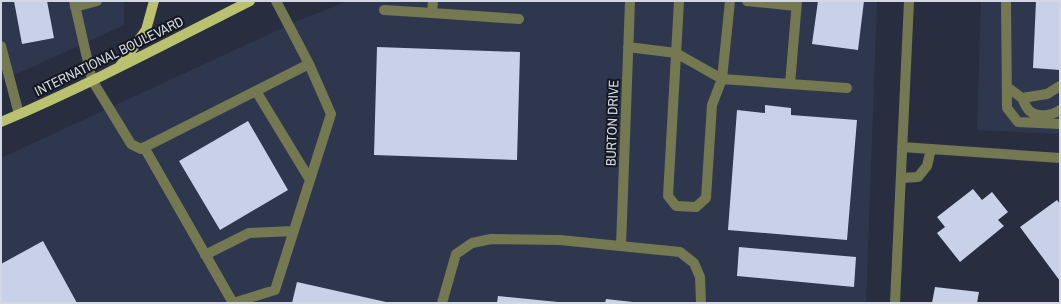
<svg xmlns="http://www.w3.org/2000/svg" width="1061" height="304" viewBox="0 0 1061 304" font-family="'Archivo Narrow',sans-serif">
	<rect width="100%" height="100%" fill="#282e40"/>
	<path fill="#2f374f" d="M1,1H124V25L1,81Z
		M348,1H877L866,303H1V158L300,20Z
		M981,1H1060V134L977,130Z"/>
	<path fill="#c9d1e9" d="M14,1H47L54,38L22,44Z
		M818,1H864L858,50L812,44Z
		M1036,1H1060V70L1033,68Z
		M377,47L520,52L517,160L374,155Z
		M765,105L791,108V115L857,120L847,240L728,230L737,110L765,113Z
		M248,121L288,190L220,230L179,161Z
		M973,189L982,200L992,192L1008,212L998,220L1004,226L960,262L937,233L945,227L937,217Z
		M1057,200L1060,204V281L1020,227Z
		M43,241L77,303H1V264Z
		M739,247L856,257L854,287L737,276Z
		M297,282L386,302V303H292Z
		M935,287L979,292L977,303H932Z
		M498,296L558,302V303H497Z
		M606,299L633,302V303H605Z"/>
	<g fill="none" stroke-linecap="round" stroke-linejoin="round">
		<path stroke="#747952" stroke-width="10" d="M74,1L92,80L131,144L141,149L309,64L276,1
			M433,1L432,13L519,19
			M730,1L722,79L790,84
			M747,1L796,6
			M797,1L790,84L847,88
			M1006,1L1007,108L1018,122L1060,124
			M75,7L97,1
			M384,10L432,13
			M1,46L19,114
			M628,47L676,53L722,79L712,105L706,198L696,207L676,206L668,196L679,1
			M1007,87L1022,98L1047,94L1060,86
			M256,91L310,180
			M1022,98C1024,102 1027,110 1031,112C1039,118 1053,115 1060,110
			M144,147L233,303
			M902,147L1060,158
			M901,178L918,177L927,166L931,149
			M621,246L630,1
			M205,255L249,233L294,231
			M233,303L275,290L331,114L309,64
			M442,303L456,254L472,243L491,239L560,240L680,252L694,263L700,277L701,303
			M895,303L909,1"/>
		<path stroke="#bac270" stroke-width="10" d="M120,66L146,30L154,1
			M1,122C86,86 167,43 250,1"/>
	</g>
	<g text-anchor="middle" stroke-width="4" stroke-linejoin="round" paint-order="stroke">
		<g font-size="14" fill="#d3d7e3" stroke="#14171f">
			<text transform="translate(109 56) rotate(-26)" y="5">INTERNATIONAL BOULEVARD</text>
			<text transform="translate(612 123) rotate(-88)" y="5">BURTON DRIVE</text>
		</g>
	</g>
	<rect width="1061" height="304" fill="none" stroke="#d3d7e3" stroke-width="4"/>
</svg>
